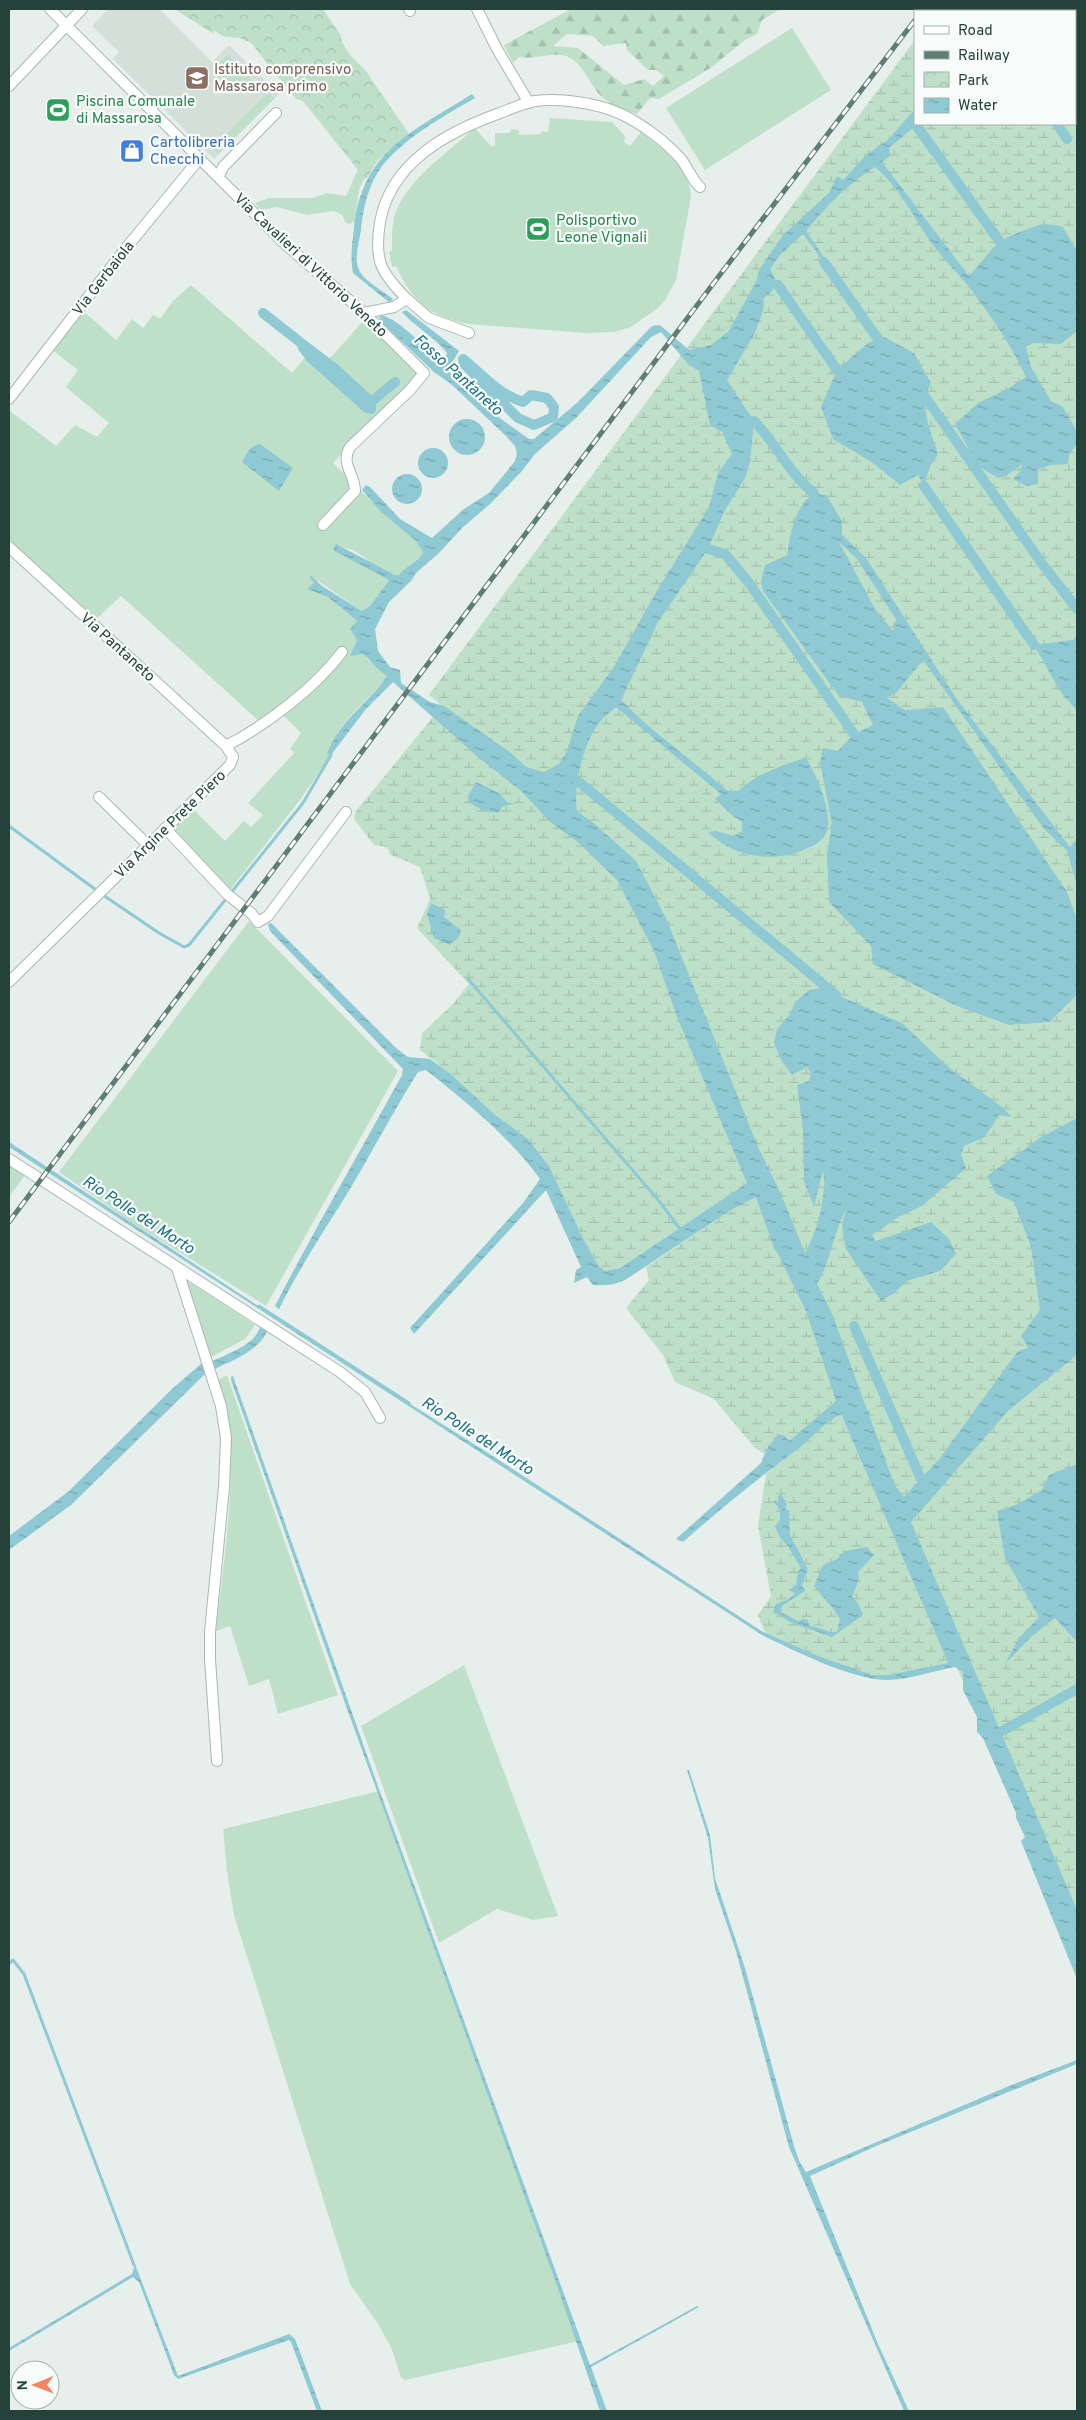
<svg xmlns="http://www.w3.org/2000/svg" width="1086" height="2420" viewBox="0 0 1086 2420" font-family="Overpass,sans-serif">
	<defs>
		<pattern id="forest-firs" width="22" height="20" patternUnits="userSpaceOnUse" patternTransform="scale(1.25)"><rect width="22" height="20" fill="#bfe0c8"/><path d="M5 1l3.5 6h-7zM16 11l3.5 6h-7z" fill="#a4c1ad"/></pattern>
		<pattern id="wetland-marsh" width="20" height="14" patternUnits="userSpaceOnUse" patternTransform="scale(1.25)"><rect width="20" height="14" fill="#bfe0c8"/><path d="M1 5h8M5 5V1M11 12h8M15 12V8" fill="none" stroke="#a4c1ad"/></pattern>
		<pattern id="park-crowns" width="20" height="18" patternUnits="userSpaceOnUse" patternTransform="scale(1.25)"><rect width="20" height="18" fill="#bfe0c8"/><path d="M2 6a3 3 0 1 1 6 0M12 15a3 3 0 1 1 6 0" fill="none" stroke="#a4c1ad"/></pattern>
		<pattern id="water-ripples" width="26" height="14" patternUnits="userSpaceOnUse" patternTransform="scale(1.25)"><rect width="26" height="14" fill="#8ec9d4"/><path d="M2 4q2-2 4 0t4 0M15 11q2-2 4 0t4 0" fill="none" stroke="#74a5ad"/></pattern>
	</defs>
	<rect width="100%" height="100%" fill="#e6efeb"/>
	<path fill="#d4dfda" d="M108,9H159L212,62L229,45L279,94L214,159L113,59L119,52L92,26Z"/>
	<path fill="#bfe0c8" d="M792,28L831,90L705,170L666,108Z
		M228,55L253,81L238,96L212,70Z
		M269,92L275,98L218,154L212,148Z
		M550,118L612,122L625,136L624,142L630,146L641,132C663,150 688,165 691,196L676,280L666,299L657,309L629,328L614,332L587,333L468,324C431,316 412,302 396,266L392,267L389,252L392,251C392,235 391,219 399,205C413,176 451,149 475,128L491,146H495V133H510L511,129L519,130V135L541,134V131L548,132Z
		M359,167H370L359,190L355,221L350,224L346,223L342,215L334,211L307,215L277,207L260,210L255,203L269,198H312L327,193L346,196Z
		M191,285L292,373L307,355L322,367L365,319L420,372L333,463L373,503L416,541L423,552C419,561 406,565 399,575C379,576 363,551 346,548C342,548 337,549 333,549L389,580L370,606L362,611L317,580L308,589L328,597L357,621L350,629L357,640L351,655L363,654C372,662 376,670 387,676C369,701 336,723 327,754L331,755L300,800L229,891L171,829L192,808L225,841L244,821L251,827L263,815L248,803L294,753L290,749L301,733L282,714L259,721L121,596L93,622L9,543V410L56,446L75,425L97,437L109,423L66,387L78,370L50,348L82,310L116,340L132,319L143,328L153,315L160,319L173,301Z
		M249,921L398,1071L266,1306L134,1224L59,1172Z
		M9,1163L26,1174L9,1197Z
		M184,1279L255,1325L245,1339L211,1357Z
		M227,1375L338,1695L278,1714L269,1679L249,1686L230,1626L216,1631C224,1553 243,1455 218,1380Z
		M464,1665L558,1916L533,1920L497,1909L439,1943L361,1726Z
		M379,1791L579,2341L405,2380L401,2377L391,2347L378,2324L350,2284L234,1915L227,1872L223,1829Z"/>
	<path fill="url(#forest-firs)" fill-rule="evenodd" d="M571,9H780L762,20L757,34L745,40L712,67L659,99L650,98L637,114C625,109 608,105 599,94C589,83 582,61 566,56C550,52 535,60 519,57L513,63L504,45ZM567,34L593,36L603,46L626,43L627,50L648,70H656L664,76L653,86L644,79L624,85L578,48L553,46Z"/>
	<path fill="url(#wetland-marsh)" d="M938,9H1077V1960L1048,1879L819,1348L836,1401L789,1441L773,1442L771,1447L764,1454L754,1447L714,1399L675,1382L663,1355L626,1308L649,1280L646,1267L731,1210L755,1197L747,1183L620,1268L605,1271L598,1265L583,1238L549,1166L528,1139L494,1114L451,1074L420,1050L422,1033L453,1004L469,984L417,928L430,899L420,867L391,855L387,847L374,845L354,819L356,811L433,717L521,791L550,822L579,843L598,842L429,695L915,40V124H1075V11H936Z
		M841,1414L948,1663L878,1678L828,1664L766,1635L758,1615L771,1596L758,1526L766,1474L831,1419Z"/>
	<path fill="url(#park-crowns)" d="M174,9H323L340,34L342,42L350,55L366,71L409,134L378,160L366,180L303,101L296,99L251,43L240,38L225,37L213,30L214,34Z"/>
	<path fill="url(#water-ripples)" fill-rule="evenodd" d="M472,94L475,98C444,116 398,141 378,172C367,190 363,210 361,230C359,243 353,260 360,272C366,282 383,291 393,299L390,303L353,273C350,257 352,244 354,228C362,150 414,131 472,94Z
		M915,109V124H918L889,148L890,156L882,162L969,276C991,253 992,241 1025,230C1042,224 1046,223 1063,227L1077,251V331L1061,344L1034,343L1026,346L1031,367L1051,401L1063,407L1077,432V444L1069,455L1068,464L1051,465L1038,469V484L1026,486L1013,479L1020,472L1022,464L1006,476L998,478L978,466L955,424L978,403L1009,388L1026,377C1010,343 988,311 964,281C955,270 945,261 936,249C915,222 902,189 875,167C847,184 827,206 806,231L825,259L824,262L803,234L781,254L770,269L778,285L764,298L763,311L754,335L727,380L754,421L750,462L745,478L724,512L708,549L658,622L621,700L646,724L728,791H738C757,774 781,765 806,758C816,774 833,812 827,831C824,840 816,844 808,848C776,864 734,858 708,832L716,831L734,836L742,831V821L734,817L715,799L721,794L616,707C611,712 603,717 599,723C583,743 573,787 577,811L596,825L636,861L666,918L758,1147L781,1194L805,1253C818,1230 827,1195 823,1170L814,1206L804,1182L803,1130L797,1085L809,1081L811,1073L807,1067L792,1075L781,1060L774,1043L777,1029L790,1014L795,1002L809,990L821,988L902,1023L947,1066L1002,1107L1012,1117L999,1115L985,1137L964,1146L961,1155L966,1168L922,1206L900,1216L872,1235L876,1241L931,1222L949,1239L956,1254L940,1271L907,1281L893,1294L881,1301L846,1249L842,1226L846,1209C833,1233 831,1261 817,1284L831,1311L892,1478L897,1488L904,1497L940,1458L1018,1351L1028,1348L1021,1336L1040,1310L1031,1247L1014,1202L996,1194L987,1176L1041,1137L1077,1118V1355L1009,1410L911,1522L1077,1910V1979L1021,1841L1025,1837L1016,1818V1813L983,1738L977,1732V1717L963,1690V1672L955,1667C932,1671 909,1680 886,1680C850,1679 795,1651 762,1635L9,1147V1142L342,1361L488,1453L763,1632L818,1656L872,1675H888L948,1663L841,1414C825,1422 813,1437 799,1448C759,1478 720,1509 683,1542L676,1539L761,1463C764,1453 771,1443 778,1434L785,1436L789,1441L836,1401L806,1311L777,1252L775,1251L756,1197L731,1210L625,1280C614,1285 605,1286 593,1285L587,1277L574,1283L576,1270L581,1267L546,1190L414,1334L410,1328L523,1203L540,1179C509,1136 467,1103 426,1070L418,1072C393,1112 371,1154 347,1194C323,1232 299,1269 279,1309L275,1306C315,1228 360,1152 402,1075L403,1069L270,931L268,924L271,923L396,1048L408,1057L430,1059L451,1074L494,1114L528,1139L549,1166L583,1238L598,1265L605,1271L620,1268L747,1183L677,1017L654,951L617,880L579,843L550,822L521,791L478,757L393,682L366,709L331,755L327,754C337,723 369,703 387,676C375,669 373,662 363,654L350,656L357,640L350,629L357,621L328,597L307,589L314,583L310,578V575L322,586L362,611L370,606L389,580L338,553L333,550L336,544L395,575H399C406,565 419,562 423,552L416,541L381,512L362,490L366,485L370,487L400,519L432,538L464,509L489,493L515,461L517,453L515,446L507,437L451,384L434,372L380,321L379,318L381,315C404,322 421,346 440,361L444,359L447,353C435,337 415,327 402,312L406,310L459,351L449,368V372L501,419L529,439H534L578,402L652,326L660,325L689,350L711,345L728,332L756,282L759,270L783,235L829,193L837,176L843,180L865,156L889,139ZM661,332L689,365L699,371L710,425L722,432L732,454L718,473L709,507L655,594L614,667L578,716L567,751L559,764L544,772L526,767L511,753L444,706L430,702L401,683L400,670L390,667L378,651L375,629L389,602L411,581L416,573L439,553L462,528L490,504L522,471L535,454L576,418L651,337Z
		M884,337L914,353L931,383C918,407 931,430 938,455L930,466L924,486L918,475L900,485L873,463L833,439L821,407L837,370L868,343Z
		M449 437a18 18 0 1 1 36 0a18 18 0 1 1-36 0Z
		M260,444L293,468L279,491L242,462C246,455 250,445 260,444Z
		M418 463a15 15 0 1 1 30 0a15 15 0 1 1-30 0Z
		M392 489a15 15 0 1 1 30 0a15 15 0 1 1-30 0Z
		M814,493L827,496L842,521V535L866,558L956,698L1070,847L1077,838V885L1067,851L1044,829L923,660L897,692L887,698L905,710L943,707L1067,892L1077,920V995L1049,1022L1009,1025L957,1006L873,964L871,946L829,902L827,854L832,824L820,762L823,748L838,751L854,734L873,725L862,702L839,696L763,591L761,582L765,565L787,555C791,532 794,507 814,493ZM839,542L857,559L896,619L893,631L875,609Z
		M1077,635V711L1060,691L1034,645L1073,640Z
		M476,782L499,793L507,802L514,804L503,806L499,812C489,814 479,809 470,803L468,796Z
		M431,903L445,910L444,917L461,930L458,938L450,945L434,938L427,914Z
		M261,1323L268,1328C263,1349 232,1361 214,1369L211,1362C228,1353 258,1345 261,1323Z
		M202,1363L205,1374L71,1505L9,1550V1536L69,1491L172,1389Z
		M233,1376L379,1789L590,2365L697,2306L699,2307L591,2367L607,2411H600L555,2280L346,1706L231,1380V1377Z
		M1077,1464V1642L1055,1618L1032,1636L1005,1664L1019,1638L1039,1617L1005,1558L997,1511L1018,1504L1042,1490L1049,1475Z
		M781,1494L787,1504L785,1509L789,1511L790,1535L808,1569L802,1585L805,1591L782,1606L781,1612L798,1621L804,1619L808,1620L809,1625L831,1632H837L840,1619C834,1607 822,1598 814,1586L823,1565L837,1559L845,1551L867,1547L874,1555L858,1572L859,1580L852,1597L858,1603L863,1615L832,1637L792,1623L773,1612L776,1604L789,1599L795,1593L789,1590L796,1585L798,1572L801,1568L787,1545L780,1538L775,1526L780,1520V1511L773,1500L778,1502V1496Z
		M687,1770H689L710,1835L715,1878L745,1968L794,2146L799,2161L806,2172L1009,2086L1077,2060V2064L874,2147L810,2176L878,2344L909,2411H904L898,2397L789,2147L736,1951L715,1889L708,1838Z
		M135,2264L178,2376L289,2334L295,2339L322,2411H317L291,2342L289,2340L178,2379L174,2375L139,2282L133,2277L9,2351V2348L132,2274Z"/>
	<g fill="none" stroke-linecap="round" stroke-linejoin="round">
		<path stroke="#8ec9d4" stroke-width="3" d="M9,826L103,895L159,933L184,947L189,945L303,803L331,755
			M468,979L659,1201L680,1229
			M259,1306L409,1403
			M9,1964L13,1960L24,1974L134,2265"/>
		<path stroke="#8ec9d4" stroke-width="10" d="M1057,124L1067,139
			M916,125L1000,242
			M824,262L878,339
			M778,285L837,370
			M263,313L305,346
			M305,346L334,368L371,402V409L367,408L311,358L303,348Z
			M463,359C483,375 498,394 523,402L531,395L547,398L554,407L553,417L534,425L518,418L464,364Z
			M924,395L1043,565L1077,609
			M371,402L395,382
			M754,421C776,443 789,474 814,493
			M924,486L1034,645
			M708,549L725,554L749,583L854,734
			M578,781L836,995
			M854,1326L921,1479
			M1002,1731L1077,1689"/>
		<defs>
			<path id="minor" d="M50,9L285,244L364,313L424,373L410,390L350,447C340,464 355,474 355,491L323,525
				M409,9L410,11
				M477,9L497,49L529,103
				M9,86L82,9
				M219,176L223,167L276,113
				M407,299L429,318L469,333
				M364,313L394,307L407,299C380,272 374,260 380,222C391,162 447,132 500,113C511,109 523,103 535,101C562,98 597,103 621,114C642,124 665,141 681,159C688,168 692,180 700,187
				M9,399L122,253L200,158
				M9,547L226,746
				M99,797L148,845
				M165,828L227,894L252,914L258,922L268,916L346,812
				M9,982L230,765L233,757L226,746C266,725 315,688 342,652
				M9,1159L340,1372L365,1392L380,1418
				M177,1268L221,1406L226,1438L224,1487L210,1632V1659L217,1761"/>
		</defs>
		<use href="#minor" stroke="#a8b8b2" stroke-width="12"/>
		<use href="#minor" stroke="#fff" stroke-width="10"/>
		<defs>
			<path id="rail" d="M921,11L923,9
				M9,1222L719,276L915,20"/>
		</defs>
		<use href="#rail" stroke="#5f7d75" stroke-width="5"/>
		<use href="#rail" stroke="#f7fbf9" stroke-width="3" stroke-dasharray="9" stroke-linecap="butt"/>
	</g>
	<defs>
		<symbol id="school-square" viewBox="-11 -11 22 22"><rect x="-9" y="-9" width="18" height="18" rx="4" fill="#8d6e63" stroke="#f7fbf9"/><path d="M0-5L7-2L0 1L-7-2ZM-4 1L0 2.5L4 1V4Q0 6-4 4Z" fill="#fff"/></symbol>
		<symbol id="stadium-square" viewBox="-11 -11 22 22"><rect x="-9" y="-9" width="18" height="18" rx="4" fill="#2e9e5b" stroke="#f7fbf9"/><path d="M0-5a6.5 5 0 1 0 0 10a6.5 5 0 1 0 0-10ZM-3.5-1.8h7v3.6h-7Z" fill="#fff"/></symbol>
		<symbol id="shop-square" viewBox="-11 -11 22 22"><rect x="-9" y="-9" width="18" height="18" rx="4" fill="#3f7fe0" stroke="#f7fbf9"/><path d="M-5-2.5h2.3a2.7 3.5 0 0 1 5.4 0H5L5.5 6h-11ZM-1.5-2.5h3a1.5 2.3 0 0 0-3 0Z" fill="#fff"/></symbol>
	</defs>
	<g fill-rule="evenodd">
		<use href="#school-square" x="183" y="64" width="28" height="28"/>
		<use href="#stadium-square" x="44" y="96" width="28" height="28"/>
		<use href="#shop-square" x="118" y="137" width="28" height="28"/>
		<use href="#stadium-square" x="524" y="215" width="28" height="28"/>
	</g>
	<g text-anchor="middle" stroke-width="4.5" stroke-linejoin="round" paint-order="stroke">
		<g font-size="15" fill="#785e54" stroke="#f7fbf9" text-anchor="start">
			<text x="214" y="74">Istituto comprensivo<tspan x="214" dy="17">Massarosa primo</tspan></text>
		</g>
		<g font-size="15" fill="#27864d" stroke="#f7fbf9" text-anchor="start">
			<text x="76" y="106">Piscina Comunale<tspan x="76" dy="17">di Massarosa</tspan></text>
			<text x="556" y="225">Polisportivo<tspan x="556" dy="17">Leone Vignali</tspan></text>
		</g>
		<g font-size="15" fill="#366cbe" stroke="#f7fbf9" text-anchor="start">
			<text x="150" y="147">Cartolibreria<tspan x="150" dy="17">Checchi</tspan></text>
		</g>
		<g font-size="15" fill="#24423a" stroke="#f7fbf9">
			<text transform="translate(311 265) rotate(43)" y="5">Via Cavalieri di Vittorio Veneto</text>
			<text transform="translate(103 278) rotate(-52)" y="5">Via Gerbaiola</text>
			<text transform="translate(118 647) rotate(42)" y="5">Via Pantaneto</text>
			<text transform="translate(170 824) rotate(-44)" y="5">Via Argine Prete Piero</text>
		</g>
		<g font-size="16" font-style="italic" fill="#1c6f80" stroke="#f7fbf9">
			<text transform="translate(459 374) rotate(42)" y="6">Fosso Pantaneto</text>
			<text transform="translate(139 1214) rotate(33)" y="6">Rio Polle del Morto</text>
			<text transform="translate(478 1435) rotate(33)" y="6">Rio Polle del Morto</text>
		</g>
	</g>
	<rect width="1086" height="2420" fill="none" stroke="#24423a" stroke-width="20"/>
	<rect x="914" y="10" width="162" height="115" fill="#f7fbf9" stroke="#a3b1ad"/>
	<rect x="924" y="26" width="25" height="8" fill="#ffffff" stroke="#a3b1ad"/>
	<text x="958" y="35" font-size="15" fill="#24423a">Road</text>
	<rect x="924" y="51" width="25" height="8" fill="#5f7d75" stroke="#a3b1ad"/>
	<text x="958" y="60" font-size="15" fill="#24423a">Railway</text>
	<rect x="924" y="72" width="25" height="15" fill="url(#park-crowns)" stroke="#a3b1ad"/>
	<text x="958" y="85" font-size="15" fill="#24423a">Park</text>
	<rect x="924" y="98" width="25" height="15" fill="url(#water-ripples)" stroke="#a3b1ad"/>
	<text x="958" y="110" font-size="15" fill="#24423a">Water</text>
	<g transform="translate(35 2385) rotate(269)"><circle r="24" fill="#f7fbf9" stroke="#a3b1ad"/>
	<path d="M0-4L9 19L0 12L-9 19Z" fill="#f4845f"/>
	<text y="-8" font-size="14" font-weight="bold" text-anchor="middle" fill="#24423a">N</text>
	</g>
</svg>
